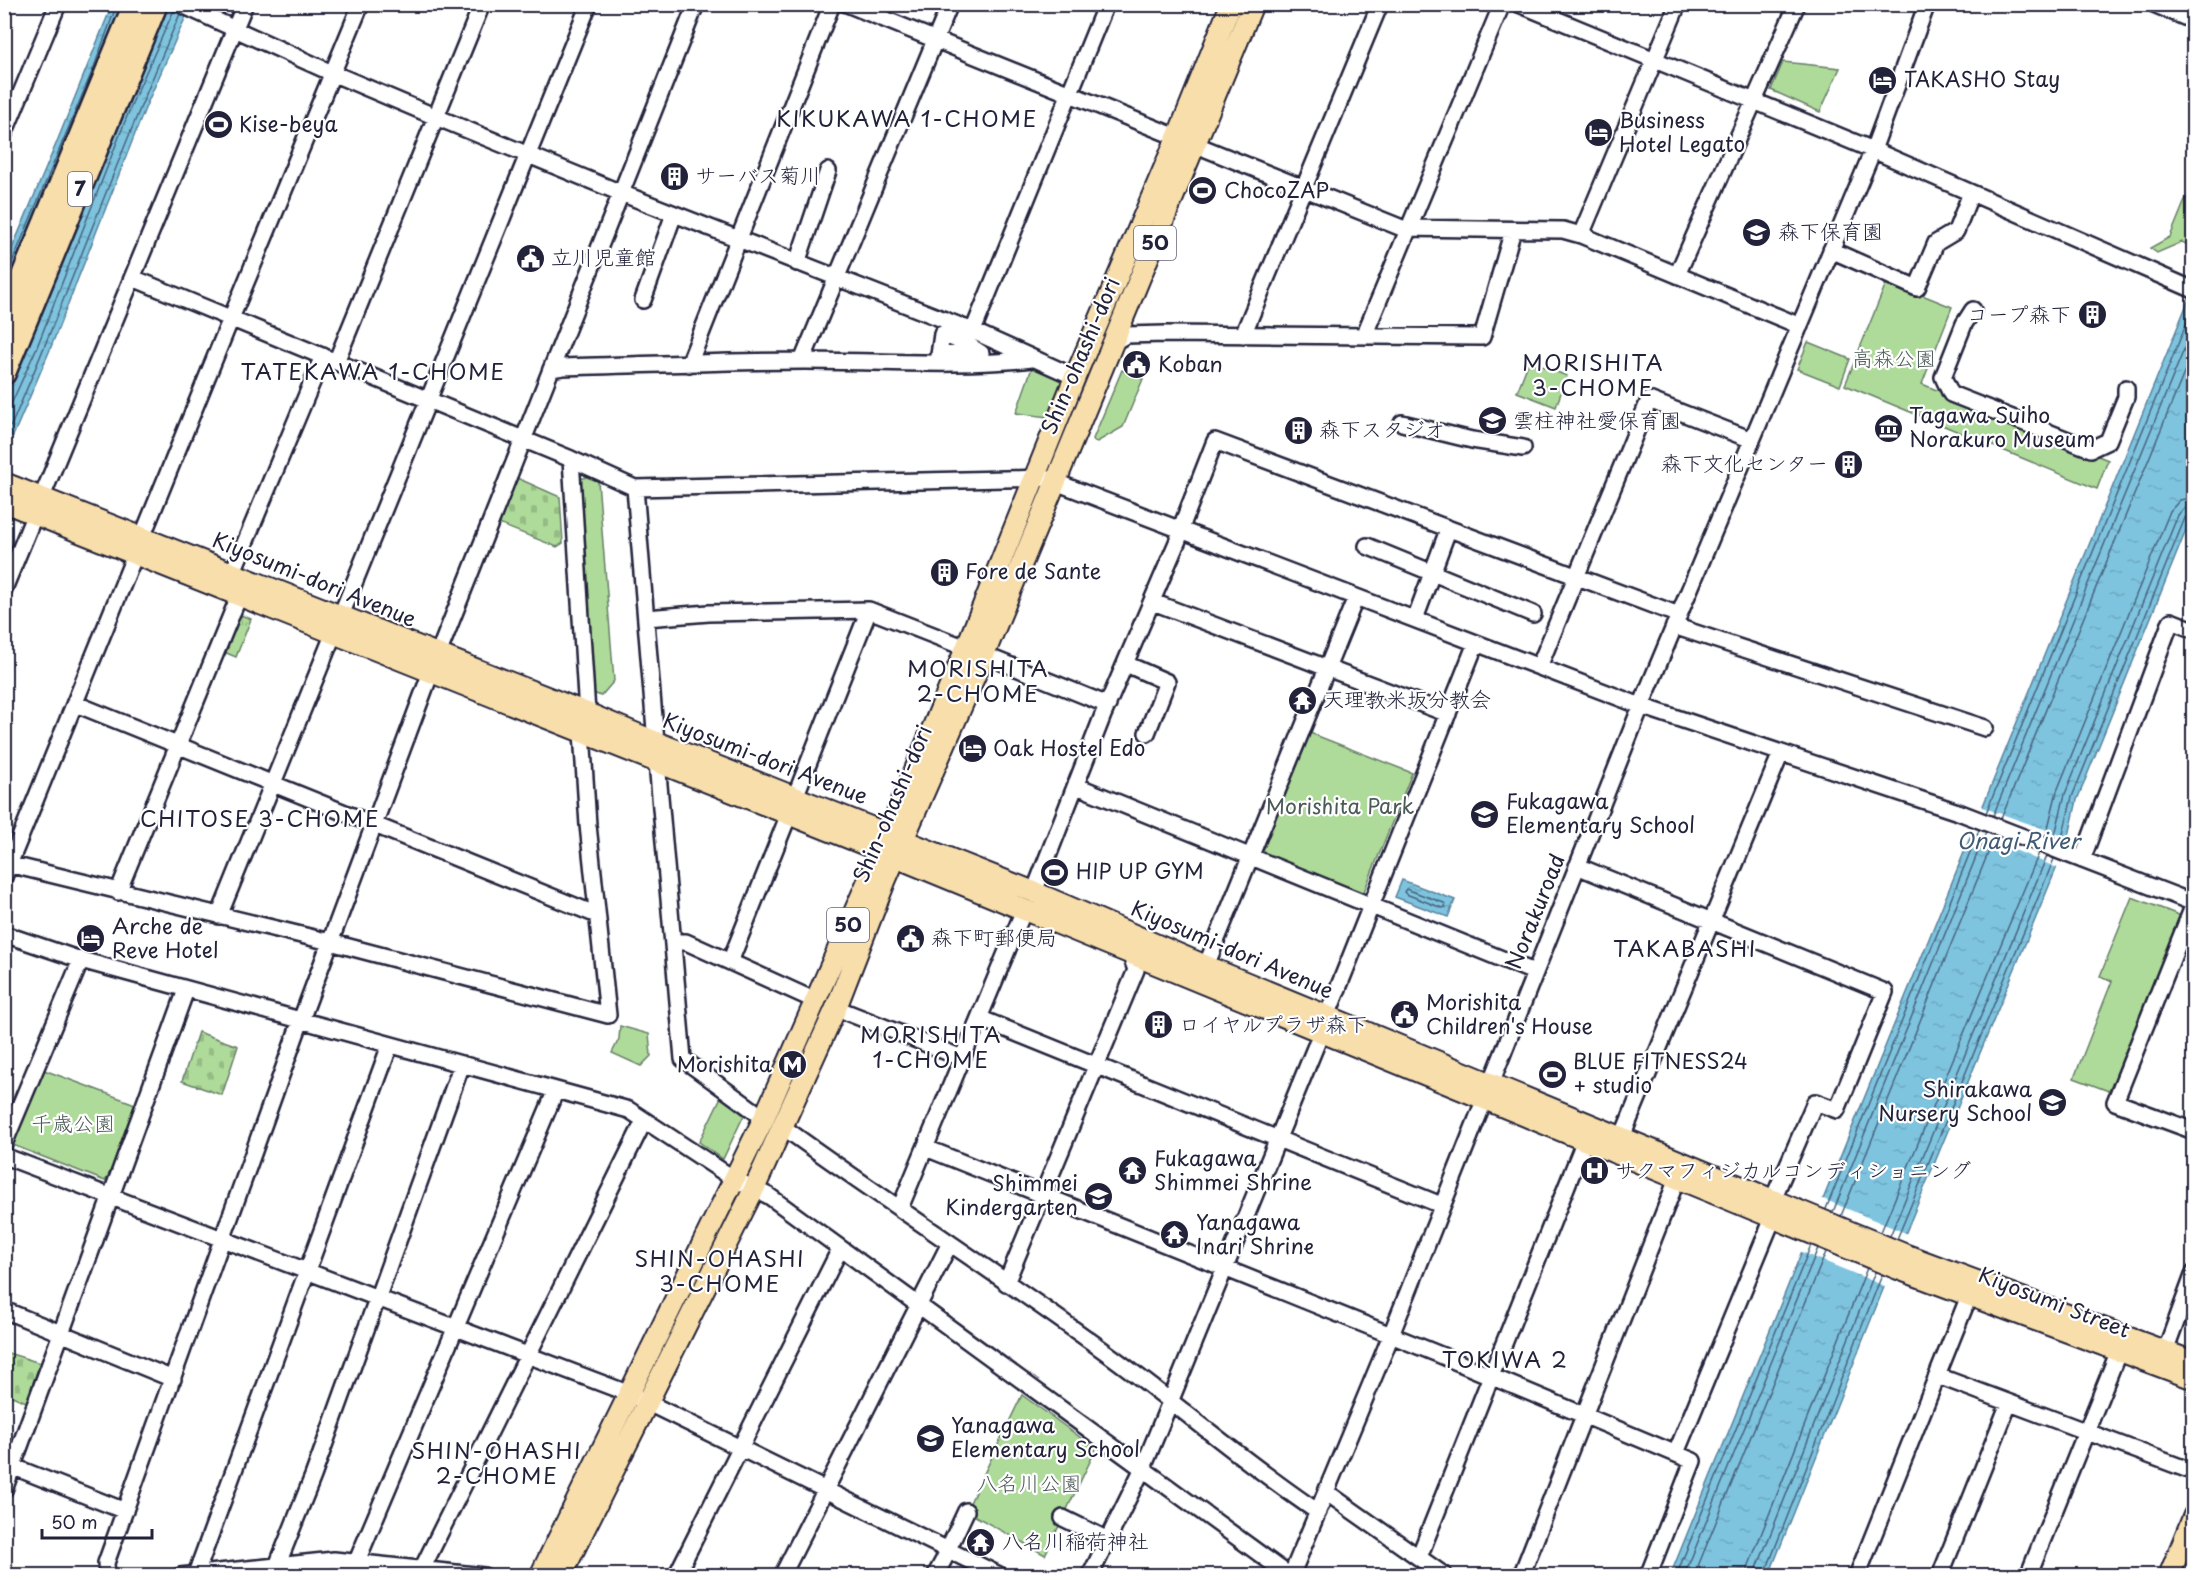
<svg xmlns="http://www.w3.org/2000/svg" width="2198" height="1580" viewBox="0 0 2198 1580" font-family="'Playpen Sans','Klee One',sans-serif">
	<defs>
		<pattern id="grass-tufts" width="24" height="20" patternUnits="userSpaceOnUse" patternTransform="scale(1.5)"><rect width="24" height="20" fill="#aedb99"/><path d="M3 7l-1-3M5 7V3M7 7l1-3M15 17l-1-3M17 17v-4M19 17l1-3" fill="none" stroke="#95bc85"/></pattern>
		<pattern id="cemetery-stones" width="16" height="16" patternUnits="userSpaceOnUse" patternTransform="scale(1.5)"><rect width="16" height="16" fill="#aedb99"/><path d="M2 7V4a2 2 0 0 1 4 0v3zM10 15v-3a2 2 0 0 1 4 0v3z" fill="#95bc85"/></pattern>
		<pattern id="water-ripples" width="26" height="14" patternUnits="userSpaceOnUse" patternTransform="scale(1.5)"><rect width="26" height="14" fill="#7ec4df"/><path d="M2 4q2-2 4 0t4 0M15 11q2-2 4 0t4 0" fill="none" stroke="#6da8c0"/></pattern>
	</defs>
	<rect width="100%" height="100%" fill="#fff"/>
	<filter id="ink" filterUnits="userSpaceOnUse"><feTurbulence type="fractalNoise" baseFrequency=".0167" numOctaves="2"/><feDisplacementMap in="SourceGraphic" scale="12" xChannelSelector="R" yChannelSelector="G"/><feConvolveMatrix kernelMatrix="1 2 1 2 8 2 1 2 1" color-interpolation-filters="sRGB"/></filter>
	<g filter="url(#ink)">
		<path fill="url(#grass-tufts)" stroke="#687e6a" stroke-width="1.5" d="M238,614L251,619L236,657L224,652Z"/>
		<path fill="url(#cemetery-stones)" stroke="#687e6a" stroke-width="1.5" d="M517,478L560,497L563,543L557,547L499,524Z
			M198,1032L238,1046L222,1095L182,1081Z
			M5,1352L40,1363L26,1402L5,1393Z"/>
		<path fill="#aedb99" stroke="#687e6a" stroke-width="1.5" d="M1783,62L1840,68L1820,112L1771,90Z
			M2186,198L2193,202L2194,241L2191,246L2182,242L2157,253L2150,248L2170,237Z
			M1887,281L1952,307L1922,384L2108,460L2097,489L1845,385Z
			M1808,342L1850,359L1840,386L1797,369Z
			M1529,361L1567,376L1556,407L1517,392Z
			M1034,362L1072,378L1056,418L1016,413Z
			M1122,370L1143,379L1123,427L1097,442L1094,441L1093,439Z
			M586,477L598,481L614,681L601,696L593,693L578,480Z
			M1310,733L1412,773L1363,894L1266,855L1263,849Z
			M2132,897L2184,917L2114,1093L2074,1078L2112,981L2100,976Z
			M620,1026L649,1034L651,1056L641,1066L612,1053L619,1039Z
			M44,1070L135,1104L109,1175L105,1181L13,1145Z
			M721,1097L744,1115L723,1159L699,1142Z
			M1022,1395L1096,1449L1045,1555L966,1511Z"/>
		<path fill="url(#water-ripples)" stroke="#59839d" stroke-width="1.5" d="M112,5H191L146,106L49,352L13,436L6,433L5,435V265L56,144Z
			M2193,289V513L2077,800L2068,840L1906,1232L1769,1575L1670,1576Z
			M1402,880L1455,900L1448,917L1395,897Z"/>
		<path fill="#fff" d="M1979,806L2072,839L2060,869L1969,831Z
			M1821,1198L1908,1234L1887,1287L1799,1251Z"/>
		<g fill="none" stroke-linecap="round" stroke-linejoin="round">
			<path stroke="#47637d" stroke-width="1.5" d="M4,265L10,264L13,260L94,67L117,4
				M4,420L37,347L133,101L174,10
				M4,427L11,426C70,290 120,150 180,14
				M1986,813L2194,305
				M1993,816L2194,325
				M2001,819L2194,349
				M2046,836L2057,791L2170,511L2180,500L2194,497
				M2054,839L2065,794L2178,515L2184,508L2194,506
				M2061,842L2072,797L2185,518L2189,514L2194,513
				M1406,889L1444,903L1446,907L1442,908L1406,894L1404,892Z
				M1826,1209L1979,830
				M1833,1212L1986,832
				M1841,1216L1995,836
				M1881,1232L2039,853
				M1890,1236L2047,856
				M1897,1239L2054,859
				M1676,1576L1811,1245
				M1684,1576L1818,1248
				M1694,1576L1826,1252
				M1747,1576L1749,1565L1867,1268
				M1756,1576L1757,1568L1875,1272
				M1764,1576L1882,1275"/>
			<defs>
				<path id="minor" d="M180,4L332,73L436,117L621,193L973,331L1075,377
					M847,4L1402,228L1563,230L1581,235L1800,326
					M1519,4L1873,150L2194,290
					M2154,4L2194,21
					M4,134L58,4
					M1581,235L1678,4
					M1831,250L1917,288L1936,243L1956,231L1971,193
					M797,263L828,171
					M1677,275L1797,4
					M133,278L571,459L635,488L1045,478L1641,706L1961,813L2194,903
					M643,300L674,214
					M1973,310L1964,324L1943,377L1951,394L2091,449L2108,441L2126,397V388
					M973,331L1106,4
					M942,334L967,344L981,353L939,355Z
					M1243,335L1380,4
					M1364,336L1502,4
					M1114,342L1126,335L1165,334L1482,337L1513,230
					M802,361L950,4
					M336,362L482,4
					M689,364L832,4
					M551,369L563,367C643,365 724,361 805,361C880,361 957,367 1032,359
					M1402,423L1472,440L1523,448
					M571,459L587,713
					M635,488L656,742
					M1367,546L1533,614
					M232,574L323,356
					M4,589L245,4
					M1153,602L1448,714
					M646,618L709,613L869,610L966,648
					M1415,619L1448,530
					M1674,626L1985,728
					M984,655L1108,705
					M1126,664L1167,682L1147,733
					M1539,667L1649,400L1752,440
					M76,704L597,915
					M657,762L683,1059L764,1118
					M1077,786L1534,972
					M795,797L869,610
					M2082,860L2171,621L2194,630
					M4,863L330,942L608,1015L588,825L582,732
					M1577,866L1885,992L1837,1110L1815,1102L1773,1199
					M4,877L225,333L361,4
					M118,892L239,596
					M1034,892L1103,715L1178,540L1184,520L1215,441L1679,615
					M2194,904L2115,1102L2194,1131
					M219,916L589,4
					M4,934L81,960L629,1110L734,1179L769,1196L1290,1576
					M674,942H686L814,1000
					M730,962L789,814
					M1206,966L1356,597
					M836,1008L962,1058
					M1327,1016L1476,643
					M979,1018L1441,1205
					M783,1127C891,1205 1003,1277 1111,1356C1181,1407 1246,1464 1318,1512
					M1622,1137L1781,753
					M4,1144L81,960
					M926,1148L1438,1354L1693,1461L1648,1576
					M4,1156L630,1394L1001,1576
					M900,1208L1024,910
					M1006,1283L1136,970L1130,953
					M4,1310L173,1379
					M2165,1352L2194,1273
					M1938,1376L2194,1472
					M1676,1453L1773,1218
					M4,1463L125,1511
					M4,1490L186,990
					M1326,1492L1445,1576
					M1063,1518L1108,1540
					M952,1541L966,1511
					M1419,1557L1585,1140
					M357,1561L556,1090
					M422,1569L644,1121
					M196,1574L390,1045
					M107,1576L106,1563L301,1020L431,672L696,4
					M180,1576L334,1560L484,1576
					M278,1576L277,1566L313,1476L462,1064
					M676,1576L840,1249
					M782,1576L950,1243
					M935,1576L949,1550
					M1090,1576L1143,1468L1321,1033
					M1291,1576L1385,1350L1641,706L1873,150L1927,4
					M1521,1576L1677,1179
					M1857,1576L1969,1296
					M1940,1576L2009,1403
					M2028,1576L2118,1353"/>
				<path id="major" d="M4,483L587,713L656,742L1034,892L1206,966L1904,1254L2194,1362
					M4,502L881,851L1898,1269L2194,1379
					M540,1576L764,1118L881,851L966,648L1075,377L1177,138L1231,4
					M561,1576L754,1189L836,1008L886,879L984,655L1253,4
					M2169,1576L2194,1515"/>
				<path id="highway" d="M4,322L135,4
					M4,373L156,4"/>
			</defs>
			<use href="#minor" stroke="#22223b" stroke-width="20"/>
			<use href="#major" stroke="#22223b" stroke-width="24"/>
			<use href="#highway" stroke="#22223b" stroke-width="27"/>
			<use href="#minor" stroke="#fff" stroke-width="15"/>
			<use href="#major" stroke="#f8deab" stroke-width="20"/>
			<use href="#highway" stroke="#f8deab" stroke-width="22"/>
		</g>
	</g>
	<defs>
		<symbol id="hotel-disc" viewBox="-11 -11 22 22"><circle r="9.5" fill="#22223b" stroke="#fff"/><path d="M-6-4.5h1.5V1H6V5H4.5V3h-9V5H-6ZM-4 0a1.8 1.8 0 1 1 3.6 0ZM.5 0V-2.5h3Q6-2.5 6 0Z" fill="#fff"/></symbol>
		<symbol id="stadium-disc" viewBox="-11 -11 22 22"><circle r="9.5" fill="#22223b" stroke="#fff"/><path d="M0-5a6.5 5 0 1 0 0 10a6.5 5 0 1 0 0-10ZM-3.5-1.8h7v3.6h-7Z" fill="#fff"/></symbol>
		<symbol id="building-disc" viewBox="-11 -11 22 22"><circle r="9.5" fill="#22223b" stroke="#fff"/><path d="M-4-6H4V6H1V3H-1V6H-4ZM-2.5-4.3h1.7v1.8h-1.7ZM.8-4.3h1.7v1.8H.8ZM-2.5-1h1.7V.8h-1.7ZM.8-1h1.7V.8H.8Z" fill="#fff"/></symbol>
		<symbol id="school-disc" viewBox="-11 -11 22 22"><circle r="9.5" fill="#22223b" stroke="#fff"/><path d="M0-5L7-2L0 1L-7-2ZM-4 1L0 2.5L4 1V4Q0 6-4 4Z" fill="#fff"/></symbol>
		<symbol id="civic-disc" viewBox="-11 -11 22 22"><circle r="9.5" fill="#22223b" stroke="#fff"/><path d="M-.6-6.5H3V-4.5H.6V-3L4-1V1h2V6H-6V1h2V-1L-.6-3ZM-1.2 2.5V6h2.4V2.5Z" fill="#fff"/></symbol>
		<symbol id="museum-disc" viewBox="-11 -11 22 22"><circle r="9.5" fill="#22223b" stroke="#fff"/><path d="M0-6L6-3V-2H-6V-3ZM-5-1h2V3h-2ZM-1-1h2V3h-2ZM3-1h2V3H3ZM-6 4H6V6H-6Z" fill="#fff"/></symbol>
		<symbol id="temple-disc" viewBox="-11 -11 22 22"><circle r="9.5" fill="#22223b" stroke="#fff"/><path d="M0-6L5-2H3V0L6.5 2.5H4V6H1.5V3h-3V6H-4V2.5H-6.5L-3 0V-2H-5Z" fill="#fff"/></symbol>
		<symbol id="metro-disc" viewBox="-11 -11 22 22"><circle r="9.5" fill="#22223b" stroke="#fff"/><path d="M-5.5 5V-5H-3L0 0L3-5H5.5V5H3V-.5L0 4L-3-.5V5Z" fill="#fff"/></symbol>
		<symbol id="hospital-disc" viewBox="-11 -11 22 22"><circle r="9.5" fill="#22223b" stroke="#fff"/><path d="M-5-5h3v3.5h4V-5h3V5h-3V1.5h-4V5h-3Z" fill="#fff"/></symbol>
	</defs>
	<g fill-rule="evenodd">
		<use href="#hotel-disc" x="1866" y="64" width="33" height="33"/>
		<use href="#stadium-disc" x="202" y="108" width="33" height="33"/>
		<use href="#hotel-disc" x="1582" y="116" width="33" height="33"/>
		<use href="#building-disc" x="658" y="160" width="33" height="33"/>
		<use href="#stadium-disc" x="1186" y="174" width="33" height="33"/>
		<use href="#school-disc" x="1740" y="216" width="33" height="33"/>
		<use href="#civic-disc" x="514" y="242" width="33" height="33"/>
		<use href="#building-disc" x="2076" y="298" width="33" height="33"/>
		<use href="#civic-disc" x="1120" y="348" width="33" height="33"/>
		<use href="#school-disc" x="1476" y="404" width="33" height="33"/>
		<use href="#museum-disc" x="1872" y="412" width="33" height="33"/>
		<use href="#building-disc" x="1282" y="414" width="33" height="33"/>
		<use href="#building-disc" x="1832" y="448" width="33" height="33"/>
		<use href="#building-disc" x="928" y="556" width="33" height="33"/>
		<use href="#temple-disc" x="1286" y="684" width="33" height="33"/>
		<use href="#hotel-disc" x="956" y="732" width="33" height="33"/>
		<use href="#school-disc" x="1468" y="798" width="33" height="33"/>
		<use href="#stadium-disc" x="1038" y="856" width="33" height="33"/>
		<use href="#civic-disc" x="894" y="922" width="33" height="33"/>
		<use href="#hotel-disc" x="74" y="922" width="33" height="33"/>
		<use href="#civic-disc" x="1388" y="998" width="33" height="33"/>
		<use href="#building-disc" x="1142" y="1008" width="33" height="33"/>
		<use href="#metro-disc" x="776" y="1048" width="33" height="33"/>
		<use href="#stadium-disc" x="1536" y="1058" width="33" height="33"/>
		<use href="#school-disc" x="2036" y="1086" width="33" height="33"/>
		<use href="#temple-disc" x="1116" y="1154" width="33" height="33"/>
		<use href="#hospital-disc" x="1578" y="1154" width="33" height="33"/>
		<use href="#school-disc" x="1082" y="1180" width="33" height="33"/>
		<use href="#temple-disc" x="1158" y="1218" width="33" height="33"/>
		<use href="#school-disc" x="914" y="1422" width="33" height="33"/>
		<use href="#temple-disc" x="964" y="1526" width="33" height="33"/>
	</g>
	<g text-anchor="middle" stroke-width="4.5" stroke-linejoin="round" paint-order="stroke">
		<g fill="#fff" stroke="#646476" stroke-width="1.5">
			<rect x="68" y="172" width="24" height="34" rx="4.5"/>
			<rect x="1134" y="226" width="42" height="34" rx="4.5"/>
			<rect x="827" y="908" width="42" height="34" rx="4.5"/>
		</g>
		<g font-size="20" font-weight="bold" fill="#22223b">
			<text x="80" y="196">7</text>
			<text x="1155" y="250">50</text>
			<text x="848" y="932">50</text>
		</g>
		<g font-size="21" fill="#22223b" stroke="#fff" text-anchor="start">
			<text x="1904" y="87">TAKASHO Stay</text>
			<text x="1619" y="128">Business<tspan x="1619" dy="24">Hotel Legato</tspan></text>
			<text x="239" y="132">Kise-beya</text>
			<text x="695" y="183">サーバス菊川</text>
			<text x="1224" y="198">ChocoZAP</text>
			<text x="1778" y="239">森下保育園</text>
			<text x="551" y="265">立川児童館</text>
			<text x="2071" y="322" text-anchor="end">コープ森下</text>
			<text x="1158" y="372">Koban</text>
			<text x="1909" y="423">Tagawa Suiho<tspan x="1909" dy="24">Norakuro Museum</tspan></text>
			<text x="1513" y="428">雲柱神社愛保育園</text>
			<text x="1319" y="437">森下スタジオ</text>
			<text x="1828" y="471" text-anchor="end">森下文化センター</text>
			<text x="965" y="579">Fore de Sante</text>
			<text x="1323" y="707">天理教米坂分教会</text>
			<text x="993" y="756">Oak Hostel Edo</text>
			<text x="1506" y="809">Fukagawa<tspan x="1506" dy="24">Elementary School</tspan></text>
			<text x="1076" y="879">HIP UP GYM</text>
			<text x="112" y="934">Arche de<tspan x="112" dy="24">Reve Hotel</tspan></text>
			<text x="931" y="945">森下町郵便局</text>
			<text x="1426" y="1010">Morishita<tspan x="1426" dy="24">Children's House</tspan></text>
			<text x="1179" y="1032">ロイヤルプラザ森下</text>
			<text x="1573" y="1069">BLUE FITNESS24<tspan x="1573" dy="24">+ studio</tspan></text>
			<text x="772" y="1072" text-anchor="end">Morishita</text>
			<text x="2032" y="1097" text-anchor="end">Shirakawa<tspan x="2032" dy="24">Nursery School</tspan></text>
			<text x="1154" y="1166">Fukagawa<tspan x="1154" dy="24">Shimmei Shrine</tspan></text>
			<text x="1615" y="1178">サクマフィジカルコンディショニング</text>
			<text x="1078" y="1191" text-anchor="end">Shimmei<tspan x="1078" dy="24">Kindergarten</tspan></text>
			<text x="1196" y="1230">Yanagawa<tspan x="1196" dy="24">Inari Shrine</tspan></text>
			<text x="951" y="1433">Yanagawa<tspan x="951" dy="24">Elementary School</tspan></text>
			<text x="1002" y="1549">八名川稲荷神社</text>
		</g>
		<g font-size="21" fill="#22223b" stroke="#fff">
			<text transform="translate(1081 356) rotate(-67)" y="7">Shin-ohashi-dori</text>
			<text transform="translate(314 580) rotate(22)" y="7">Kiyosumi-dori Avenue</text>
			<text transform="translate(765 759) rotate(21)" y="7">Kiyosumi-dori Avenue</text>
			<text transform="translate(893 804) rotate(-67)" y="7">Shin-ohashi-dori</text>
			<text transform="translate(1536 912) rotate(-68)" y="7">Norakuroad</text>
			<text transform="translate(1232 950) rotate(23)" y="7">Kiyosumi-dori Avenue</text>
			<text transform="translate(2054 1303) rotate(21)" y="7">Kiyosumi Street</text>
		</g>
		<g font-size="21" fill="#4c5a57" stroke="#fff">
			<text x="1894" y="366">高森公園</text>
			<text x="1340" y="814">Morishita Park</text>
			<text x="73" y="1131">千歳公園</text>
			<text x="1029" y="1491">八名川公園</text>
		</g>
		<g font-size="22" letter-spacing="1.5" fill="#22223b" stroke="#fff">
			<text x="907" y="127">KIKUKAWA 1-CHOME</text>
			<text x="1593" y="371">MORISHITA<tspan x="1593" dy="25">3-CHOME</tspan></text>
			<text x="373" y="380">TATEKAWA 1-CHOME</text>
			<text x="978" y="677">MORISHITA<tspan x="978" dy="25">2-CHOME</tspan></text>
			<text x="260" y="827">CHITOSE 3-CHOME</text>
			<text x="1685" y="957">TAKABASHI</text>
			<text x="931" y="1043">MORISHITA<tspan x="931" dy="25">1-CHOME</tspan></text>
			<text x="720" y="1267">SHIN-OHASHI<tspan x="720" dy="25">3-CHOME</tspan></text>
			<text x="1505" y="1368">TOKIWA 2</text>
			<text x="497" y="1459">SHIN-OHASHI<tspan x="497" dy="25">2-CHOME</tspan></text>
		</g>
		<g font-size="22" font-style="italic" fill="#425b74" stroke="#fff">
			<text x="2018" y="849">Onagi River</text>
		</g>
	</g>
	<rect width="2198" height="1580" fill="none" stroke="#fff" stroke-width="24"/>
	<rect x="12" y="12" width="2174" height="1556" fill="none" stroke="#22223b" stroke-width="2" filter="url(#ink)"/>
	<path d="M42 1529v9h110v-9" fill="none" stroke="#22223b" stroke-width="3"/>
	<text x="51" y="1529" font-size="18" fill="#22223b" stroke="#ffffff" stroke-width="4.5" paint-order="stroke">50 m</text>
</svg>
